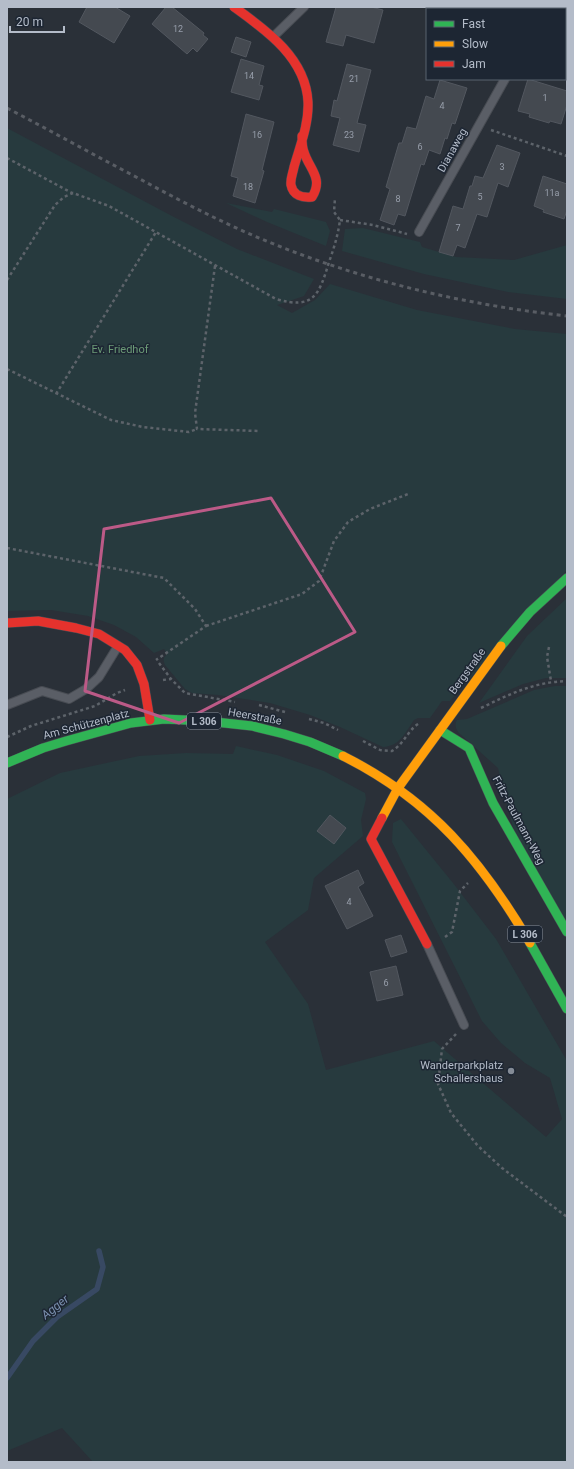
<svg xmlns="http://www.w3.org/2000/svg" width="574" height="1469" viewBox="0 0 574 1469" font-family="Roboto,sans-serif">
	<rect width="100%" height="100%" fill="#2a3038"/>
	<path fill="#273a3e" d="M7,128L172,216L237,249L314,279L304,296L277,305L292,313L315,300L330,284L417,310L515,329L567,334V570L450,701H442L430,718H418L414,720C405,733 400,746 383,747L340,727L310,715L270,703L218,695L192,693L185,689L165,665C163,660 163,658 167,654L164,649L154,653L136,637L114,625L88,616L51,610L7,611Z
		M226,203L272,212L274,209L326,222L330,231L326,246L267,222Z
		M363,228L420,242L422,247L456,257L514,260L567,245V299L508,292L424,274L342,251L345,229Z
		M567,598V678H546L523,684L479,703L527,636Z
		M555,686H567V932L518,847L498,768L459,733C456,729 454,725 457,720L467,719L534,690Z
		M236,746L277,755L324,771L365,793L366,799L361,820L363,836L314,878L308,910L265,942L308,1004L326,1070L434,1041L546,1137L562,1119L550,1078L525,1063L501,1043L482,1021L392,842L393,823L401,819L453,883L496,939L567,1061V1462H93L62,1428L7,1451V799L60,773L139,756L186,753L233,754Z"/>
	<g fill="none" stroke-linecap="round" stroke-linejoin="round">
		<path stroke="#384963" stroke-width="5.5" d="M7,1378L33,1341L57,1317L97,1289L103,1267L99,1251"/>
	</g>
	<path fill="#444950" stroke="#52575f" d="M87,7H115L130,16L114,43L79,22Z
		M166,7H172L204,33L203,35L208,39L197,52L193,48L187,54L152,24Z
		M336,7H371L383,10L374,43L346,35L343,46L326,42Z
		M236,37L251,42L246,57L231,52Z
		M241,59L264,66L259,85L263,86L259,100L231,92Z
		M347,64L371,70L357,123L366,125L359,152L333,145L340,118L331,116L334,100L337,101Z
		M528,79L567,91V105L561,124L550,121L549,123L529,117L530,114L518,111Z
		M440,80L467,88L455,124L452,123L447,139L445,138L440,154L429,150L424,165L421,164L405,216L398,214L394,225L380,220L390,189L386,187L399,143H402L407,127L416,129L426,96L434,99Z
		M246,114L274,122L262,170L264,171L255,203L233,196L238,178L231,176Z
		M497,145L520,153L508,187L498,183L487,217L477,214L465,248L457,245L453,256L439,252L453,206L463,209L470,186H472L475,176L483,178Z
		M543,176L567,184V210L564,219L543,212L544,210L534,206Z
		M330,815L346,828L334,844L317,831Z
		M358,870L364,883L358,887L373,916L347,929L325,886Z
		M401,935L407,952L391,957L385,940Z
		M396,966L403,995L377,1001L370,972Z"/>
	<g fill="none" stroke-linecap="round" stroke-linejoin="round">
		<defs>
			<path id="lane" d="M273,37L304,7
				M419,232L505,79
				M7,705L42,691L69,699L86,689L99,677L118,646
				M427,944L464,1025"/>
			<path id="street" d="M565,62H567"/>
			<path id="fast" d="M501,646L530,612L567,578
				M440,730L469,748L493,803L567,932
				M7,763L43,748L66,741L131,723L164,719L206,721L252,726L284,734L310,742L343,756
				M530,943L567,1009"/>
			<path id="slow" d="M343,756C431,800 481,860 530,943
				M382,818L398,788L501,646"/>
			<path id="jam" d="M234,7C266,30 306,58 308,102C309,124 300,146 294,167C293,173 290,179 291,185C293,196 303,198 312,197C324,178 309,169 304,152C302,147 302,141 302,136
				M7,623L38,621L76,628L99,634L125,650L137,665L144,684L150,720
				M382,818L371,839L427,944"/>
		</defs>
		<use href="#lane" stroke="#484c53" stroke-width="10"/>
		<use href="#street" stroke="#484c53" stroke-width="18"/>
		<use href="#fast" stroke="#484c53" stroke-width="10"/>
		<use href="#slow" stroke="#484c53" stroke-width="10"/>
		<use href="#jam" stroke="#484c53" stroke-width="10"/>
		<path stroke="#5d636a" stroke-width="2.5" stroke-dasharray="3 3" stroke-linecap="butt" d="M498,7L500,9
			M491,130L567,156
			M7,158L72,193
			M340,220L373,225L407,234
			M215,266L195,413L197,429L259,431
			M7,280L55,205L64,197L73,193L109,206L276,299C314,310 319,295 329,262C334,248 338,235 340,220L334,212L335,198
			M7,369L111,420L143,427L189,432L197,429
			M56,394L156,232
			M7,548L164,578L195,609L206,626L156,660
			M206,626L302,594L319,581L334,541L348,522L370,509L408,494
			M549,647L547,657L551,681
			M159,663L171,679
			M163,680L171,679L185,693L235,702
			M259,705L285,712
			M481,708C510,694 534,682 567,681
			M309,719L324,723L338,730
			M7,737L31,726L95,706L117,693L125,690
			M363,741L380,750L392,751C405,743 409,728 420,723
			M445,937L452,932L460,891L468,883
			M456,1034L442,1049L438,1084L451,1113L478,1146L502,1168L567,1217"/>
		<use href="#lane" stroke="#5a5e66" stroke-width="8"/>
		<use href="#street" stroke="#5a5e66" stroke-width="16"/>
		<use href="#fast" stroke="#30b455" stroke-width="9"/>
		<use href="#slow" stroke="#ff9f0a" stroke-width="9"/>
		<use href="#jam" stroke="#e5322d" stroke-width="9"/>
		<path stroke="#595d64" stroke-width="3" stroke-dasharray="4 4" stroke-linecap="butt" d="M7,108C51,131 94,155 138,178C175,198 213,218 252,235C352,278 458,304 567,316"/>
	</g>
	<path fill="none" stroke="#bc5a87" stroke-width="3" stroke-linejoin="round" d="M271,498L355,632L179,723L85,691L104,529Z"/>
	<circle fill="#848b96" stroke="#1d2633" stroke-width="1.5" cx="511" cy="1071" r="4"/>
	<g text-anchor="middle" stroke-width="3" stroke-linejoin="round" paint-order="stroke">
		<g font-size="9" fill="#989fab">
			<text x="178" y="32">12</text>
			<text x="249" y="79">14</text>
			<text x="354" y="82">21</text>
			<text x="545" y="101">1</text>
			<text x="442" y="109">4</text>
			<text x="257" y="138">16</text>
			<text x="349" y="138">23</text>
			<text x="420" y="150">6</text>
			<text x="502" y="170">3</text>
			<text x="248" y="190">18</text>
			<text x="552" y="196">11a</text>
			<text x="480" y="200">5</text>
			<text x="398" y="202">8</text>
			<text x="458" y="231">7</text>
			<text x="349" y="905">4</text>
			<text x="386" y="986">6</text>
		</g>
		<g fill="#1d2633" stroke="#878f9c" stroke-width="1">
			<rect x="187" y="713" width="34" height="16" rx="3"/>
			<rect x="508" y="926" width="34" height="16" rx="3"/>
		</g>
		<g font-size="10" font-weight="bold" fill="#b4bcc9">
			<text x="204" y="725">L 306</text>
			<text x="525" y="938">L 306</text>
		</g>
		<g font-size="11" fill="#b4bcc9" stroke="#1d2633">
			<text transform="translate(452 150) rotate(-61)" y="4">Dianaweg</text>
			<text transform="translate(467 671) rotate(-54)" y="4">Bergstraße</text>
			<text transform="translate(255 716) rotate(10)" y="4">Heerstraße</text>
			<text transform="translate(86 724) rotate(-15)" y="4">Am Schützenplatz</text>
			<text transform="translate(519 820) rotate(62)" y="4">Fritz-Paulmann-Weg</text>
		</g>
		<g font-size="11" fill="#6b9a76" stroke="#1d2633">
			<text x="120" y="353">Ev. Friedhof</text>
		</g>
		<g font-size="11" fill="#b4bcc9" stroke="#1d2633" text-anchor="end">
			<text x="503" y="1069">Wanderparkplatz<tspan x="503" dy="13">Schallershaus</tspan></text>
		</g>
		<g font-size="12" font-style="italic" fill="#7c92b1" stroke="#1d2633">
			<text transform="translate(55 1307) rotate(-39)" y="4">Agger</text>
		</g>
	</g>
	<rect width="574" height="1469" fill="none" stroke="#b4bcc9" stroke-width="16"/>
	<rect x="426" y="8" width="140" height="72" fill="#1d2633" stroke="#59626f"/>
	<rect x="434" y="21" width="20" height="6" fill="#30b455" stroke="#59626f"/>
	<text x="462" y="28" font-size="12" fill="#b4bcc9">Fast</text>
	<rect x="434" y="41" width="20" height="6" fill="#ff9f0a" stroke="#59626f"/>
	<text x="462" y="48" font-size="12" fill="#b4bcc9">Slow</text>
	<rect x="434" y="61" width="20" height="6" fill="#e5322d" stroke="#59626f"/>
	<text x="462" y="68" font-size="12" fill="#b4bcc9">Jam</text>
	<path d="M10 26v6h54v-6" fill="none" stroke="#b4bcc9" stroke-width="2"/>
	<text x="16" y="26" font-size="12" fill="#b4bcc9" stroke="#1d2633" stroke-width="3" paint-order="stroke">20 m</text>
</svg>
